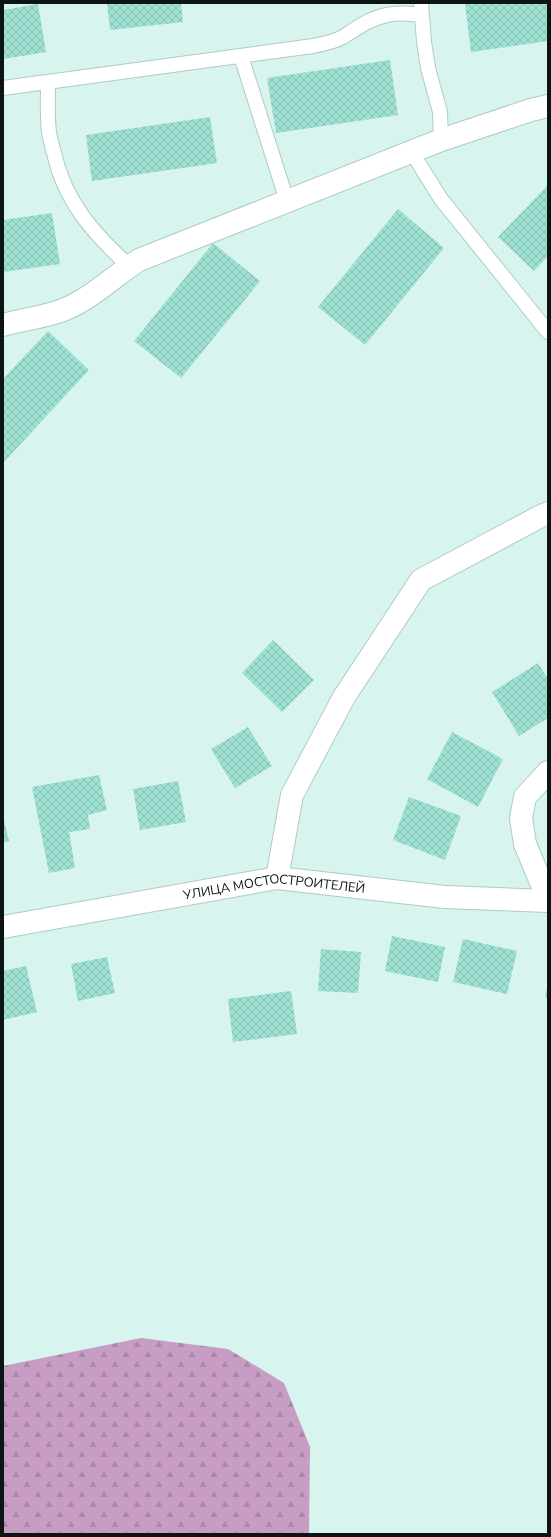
<svg xmlns="http://www.w3.org/2000/svg" width="551" height="1537" viewBox="0 0 551 1537" font-family="'Nunito Sans',sans-serif">
	<defs>
		<pattern id="forest-firs" width="22" height="20" patternUnits="userSpaceOnUse"><rect width="22" height="20" fill="#c79dc3"/><path d="M5 1l3.5 6h-7zM16 11l3.5 6h-7z" fill="#aa86a7"/></pattern>
		<pattern id="building-cross-hatch" width="8" height="8" patternUnits="userSpaceOnUse"><rect width="8" height="8" fill="#9ee1d3"/><path d="M0 0l8 8M0 8l8-8" fill="none" stroke="#87c0b4"/></pattern>
	</defs>
	<rect width="100%" height="100%" fill="#d8f4ee"/>
	<path fill="url(#forest-firs)" d="M141,1338L228,1349L284,1383L310,1447L309,1534H3V1366Z"/>
	<path fill="url(#building-cross-hatch)" d="M107,3H181L183,22L110,30Z
		M472,3H548V41L471,52L465,4Z
		M38,4L46,52L3,59V10Z
		M390,60L398,115L276,133L267,78Z
		M210,117L217,163L92,181L86,135Z
		M548,185V256L534,271L498,237Z
		M398,209L444,248L365,345L318,307Z
		M52,213L60,264L3,272V220Z
		M213,243L260,281L181,378L134,341Z
		M48,331L89,370L3,463V379Z
		M273,640L314,680L282,712L242,673Z
		M538,663L548,679V718L519,736L492,692Z
		M248,727L272,766L235,788L211,749Z
		M452,732L503,759L478,807L427,779Z
		M99,775L107,810L88,815L90,829L69,832L75,868L49,873L32,787Z
		M178,781L186,822L140,830L133,789Z
		M409,797L461,816L445,860L393,840Z
		M3,816L9,841L3,843Z
		M392,936L445,947L438,982L385,971Z
		M463,939L517,951L507,994L453,982Z
		M321,949L361,952L358,993L318,991Z
		M107,957L115,993L78,1001L71,964Z
		M26,966L37,1012L3,1020V971Z
		M547,988H548V998L545,997Z
		M291,991L297,1034L233,1042L228,999Z"/>
	<g fill="none" stroke-linecap="round" stroke-linejoin="round">
		<defs>
			<path id="service" d="M421,3L424,42L428,68L440,112L441,140
				M241,56L287,201
				M48,83C48,99 47,116 49,132C50,139 52,146 54,153C65,202 93,233 129,266
				M3,88L313,46C323,44 334,42 343,37C357,28 370,18 387,15C398,12 410,14 421,15
				M411,151L441,199L548,332"/>
			<g id="minor">
				<path d="M3,325C21,320 45,317 63,310C91,299 114,276 139,260L441,140L531,110L548,106"/>
				<path d="M548,772L525,797L521,818L525,844L548,899"/>
				<path d="M277,878L292,795L344,697L421,580L541,516L548,513"/>
				<path id="s1" d="M3,927L277,878L445,897L548,901"/>
			</g>
		</defs>
		<use href="#service" stroke="#afcbc4" stroke-width="16"/>
		<use href="#minor" stroke="#afcbc4" stroke-width="24"/>
		<use href="#service" stroke="#fff" stroke-width="14"/>
		<use href="#minor" stroke="#fff" stroke-width="22"/>
	</g>
	<g text-anchor="middle" stroke-width="3" stroke-linejoin="round" paint-order="stroke">
		<g font-size="13" fill="#0b1513" stroke="#fff">
			<text dy="5" stroke="none"><textPath href="#s1" startOffset="275">УЛИЦА МОСТОСТРОИТЕЛЕЙ</textPath></text>
		</g>
	</g>
	<rect width="551" height="1537" fill="none" stroke="#0b1513" stroke-width="8"/>
</svg>
